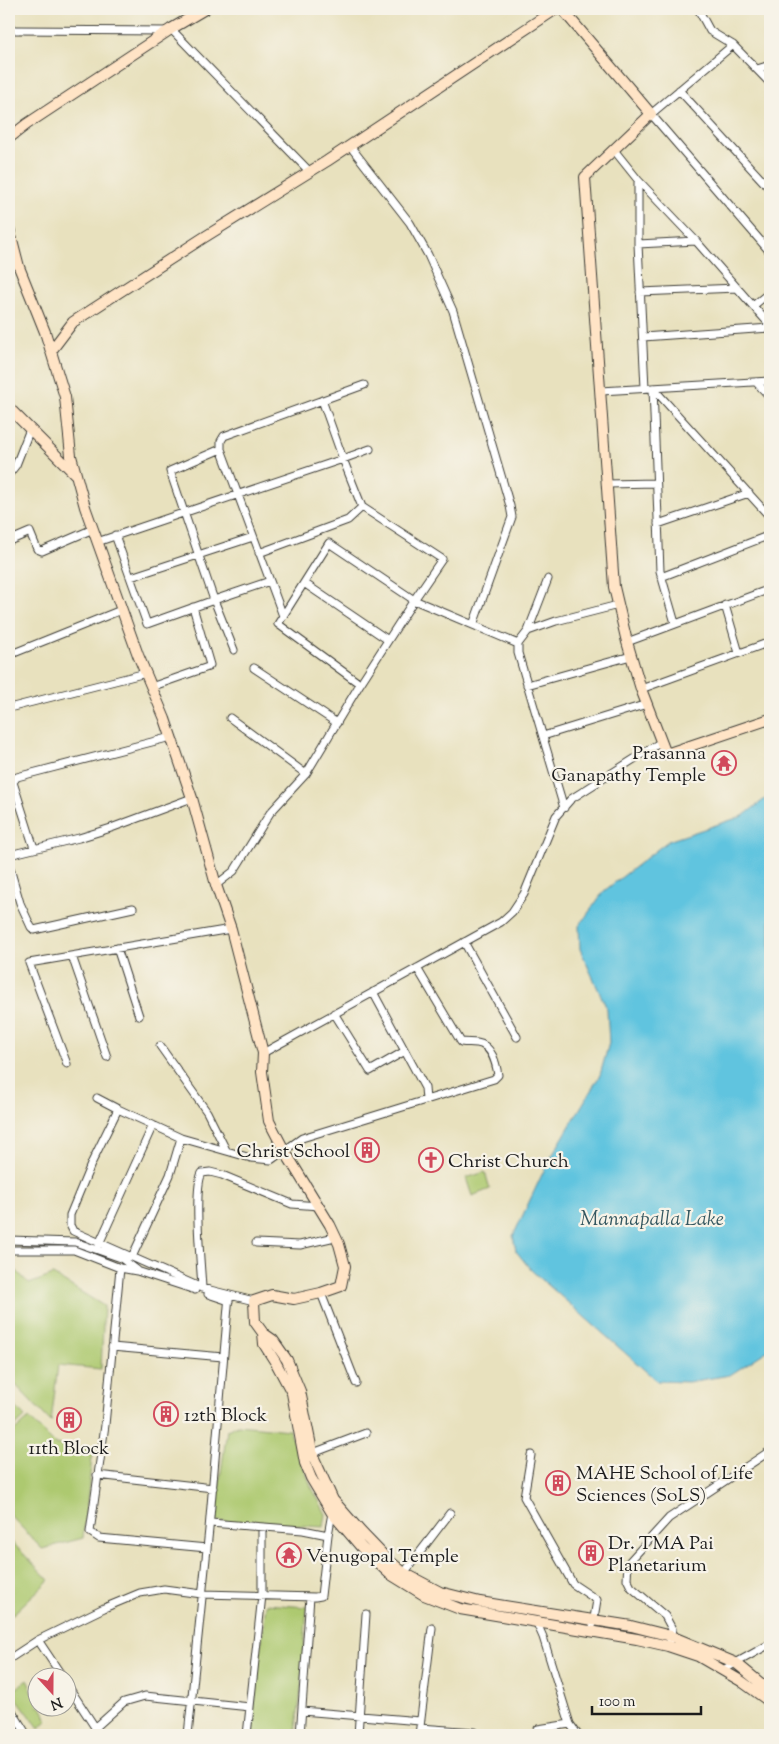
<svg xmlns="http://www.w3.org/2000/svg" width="779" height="1744" viewBox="0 0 779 1744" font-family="'Sorts Mill Goudy',serif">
	<rect width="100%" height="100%" fill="#f7f3e8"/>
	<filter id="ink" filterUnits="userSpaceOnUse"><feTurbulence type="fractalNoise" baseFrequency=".02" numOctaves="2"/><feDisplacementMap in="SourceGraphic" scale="10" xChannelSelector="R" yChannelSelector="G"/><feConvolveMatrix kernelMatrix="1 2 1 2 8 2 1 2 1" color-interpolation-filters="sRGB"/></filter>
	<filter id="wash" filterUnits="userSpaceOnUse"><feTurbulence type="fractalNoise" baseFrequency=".0096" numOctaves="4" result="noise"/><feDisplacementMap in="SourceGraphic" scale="20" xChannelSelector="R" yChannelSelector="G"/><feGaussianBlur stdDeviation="1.12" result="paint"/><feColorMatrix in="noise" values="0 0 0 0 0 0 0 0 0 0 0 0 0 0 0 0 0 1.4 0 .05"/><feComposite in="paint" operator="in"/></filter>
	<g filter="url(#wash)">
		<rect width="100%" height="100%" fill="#e8e1be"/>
		<path fill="#adc96f" stroke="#647246" d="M485,1172L490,1189L472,1196L466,1178Z
			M16,1270L29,1284L53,1275L104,1306L101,1369L58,1365L51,1422L9,1378V1275Z
			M9,1400L25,1417L9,1432Z
			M29,1418L55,1444L93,1449L83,1538L42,1549L9,1514V1436Z
			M238,1425L289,1430L311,1486L326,1514L324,1527L214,1521L227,1430Z
			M9,1539L49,1580L9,1618Z
			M266,1604L307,1607L301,1691L295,1735H251Z
			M27,1680L37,1700L38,1706L41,1707L48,1720L39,1728L12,1692Z"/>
		<path fill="#61c4df" stroke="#3e707e" d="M770,795V1349L730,1375L688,1382L657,1381L531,1270L516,1251L513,1236L546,1166L600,1075L609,1043L607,1009L580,949L579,926L604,891L668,841L743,816Z"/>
	</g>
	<g filter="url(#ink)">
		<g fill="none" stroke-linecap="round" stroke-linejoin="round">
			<defs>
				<path id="street" d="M698,9L710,31L733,45
					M171,29L310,172
					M15,30L168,31
					M757,69L770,65
					M679,90L770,189
					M350,146L410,223L428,255L453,311L510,506L512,517L473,625
					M614,150L638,180L696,241L753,306
					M638,180V244L645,388
					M770,239L764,245L770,252
					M638,244L696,241
					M764,245L651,114L733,45L770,83
					M640,292L737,288
					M770,292L753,306L770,325
					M643,337L770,328
					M756,382L770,397
					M653,388L660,571L675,623
					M653,388L770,517
					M601,391L770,381
					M322,400L343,459L370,449
					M221,449V441L224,436L364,385
					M9,474L16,465L30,429
					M607,484L656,483
					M658,524L749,493
					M115,535L147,624L214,600L170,471L221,449L283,616
					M9,541L30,532L37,549L42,551L93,529
					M97,542L343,459L362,507L442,559L414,600L518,644
					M259,553L348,520L362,507
					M131,577L253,537
					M661,577L770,535
					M304,583L388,640
					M725,605L739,653
					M528,631L548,579
					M627,642L770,589
					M234,650L214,600L270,581
					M9,655L121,610
					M254,668L337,723
					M527,685L631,656
					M151,687L208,667L210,665L193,607
					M641,689L770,642
					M9,708L146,673
					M230,718L306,774
					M543,736L647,704
					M564,808L518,653V644L528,631L556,621L618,605
					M34,848L13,782L17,777L171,737
					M9,855L79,838L111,828L192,798
					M9,865L20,903L31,927L34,930L133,908
					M216,885L234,871L270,813L306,774L360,684L278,624L329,543L414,600L360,684
					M464,942L517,1037
					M117,948L139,1016
					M72,956L107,1057
					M373,992L425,1088L426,1100
					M334,1013L370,1071L405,1051
					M160,1046L207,1112L226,1150
					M263,1053L501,922L512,912L524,894L556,816L571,799L661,742
					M67,1064L29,963L231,929
					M97,1098L118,1109
					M9,1240L75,1242L121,1258L137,1270
					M256,1243L300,1245L335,1237
					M99,1244L153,1125
					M9,1250H74L120,1268L137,1271L195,1290
					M132,1257L170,1175L181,1138
					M120,1268L105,1425L90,1532L99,1538L207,1548
					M202,1288C201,1266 193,1190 202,1173L210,1172L222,1175L292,1204L319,1206
					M321,1293L356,1383
					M208,1294L229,1301
					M254,1301L202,1288L73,1231L70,1225V1215L92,1162L118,1109L181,1138L251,1158L271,1160L302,1138L494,1079L498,1075C496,1063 492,1045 477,1043C472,1042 467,1043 461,1042L417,968
					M112,1347L223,1357
					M313,1453L366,1433
					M531,1455L524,1497L573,1584L597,1600L593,1624
					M97,1475L213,1488
					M210,1523L303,1530L328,1535
					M401,1577L450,1513
					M536,1621L543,1637L570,1724L538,1729V1735
					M670,1639L672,1629L665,1616L631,1587L627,1579L628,1563L669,1518L770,1451
					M9,1659L38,1640
					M723,1670L770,1644
					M62,1676L38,1640L104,1608L140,1593L164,1589L202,1594L315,1597L321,1596L328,1535L332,1513
					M68,1686L100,1735
					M9,1706L27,1735
					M302,1711L420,1721
					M570,1724L578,1735
					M95,1728L124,1702L145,1696L250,1707
					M420,1728L475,1732L477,1735
					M188,1735L209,1529L229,1295
					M247,1735L262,1595V1527
					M300,1735L310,1597
					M358,1735L366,1614
					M419,1735L432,1628"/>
				<path id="secondary" d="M562,9L651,114L585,177L614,587L627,642L641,689L666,754L770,719
					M9,138L27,124L171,29L205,9
					M9,228L19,267L45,332L65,397L71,456L85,507L138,655L165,719L192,798L216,885L231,929L263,1053L262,1072L269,1121L284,1150L330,1225L339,1244L345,1266L341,1286L321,1293L294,1299L272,1295L254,1301L255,1322L263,1333L273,1340L287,1360L300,1391L313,1456L333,1500L361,1532L385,1557L404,1573L440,1592L480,1602L631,1626L671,1636L736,1663L770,1691
					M51,351L73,322L203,238L327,161L556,9
					M9,408L76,475
					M263,1333L264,1344L276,1363L292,1393L305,1463L311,1478L332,1513L362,1548L390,1574L424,1595L460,1609L637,1639L668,1646L698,1656L741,1681L770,1702"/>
			</defs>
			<use href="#street" stroke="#3b3a34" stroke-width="9"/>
			<use href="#secondary" stroke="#3b3a34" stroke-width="12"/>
			<use href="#street" stroke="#fff" stroke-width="7"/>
			<use href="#secondary" stroke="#ffe4c6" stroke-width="10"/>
		</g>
	</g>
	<defs>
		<symbol id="temple-ring" viewBox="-11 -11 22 22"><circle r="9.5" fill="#f7f3e8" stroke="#d1495b" stroke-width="1.5"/><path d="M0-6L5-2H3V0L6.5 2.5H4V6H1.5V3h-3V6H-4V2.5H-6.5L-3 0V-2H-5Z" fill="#d1495b"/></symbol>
		<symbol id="building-ring" viewBox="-11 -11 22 22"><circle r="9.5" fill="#f7f3e8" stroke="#d1495b" stroke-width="1.5"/><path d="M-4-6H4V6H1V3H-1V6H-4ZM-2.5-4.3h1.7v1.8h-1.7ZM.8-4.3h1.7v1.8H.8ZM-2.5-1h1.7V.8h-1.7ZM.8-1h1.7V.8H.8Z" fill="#d1495b"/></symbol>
		<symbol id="church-ring" viewBox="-11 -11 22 22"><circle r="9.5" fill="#f7f3e8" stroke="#d1495b" stroke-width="1.5"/><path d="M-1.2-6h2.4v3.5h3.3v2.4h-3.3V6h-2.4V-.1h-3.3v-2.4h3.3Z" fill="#d1495b"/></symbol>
	</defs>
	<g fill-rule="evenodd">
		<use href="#temple-ring" x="710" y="749" width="28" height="28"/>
		<use href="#building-ring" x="353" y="1136" width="28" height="28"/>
		<use href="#church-ring" x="417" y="1146" width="28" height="28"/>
		<use href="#building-ring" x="152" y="1400" width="28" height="28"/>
		<use href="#building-ring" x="55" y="1406" width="28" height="28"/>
		<use href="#building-ring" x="544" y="1469" width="28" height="28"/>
		<use href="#building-ring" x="577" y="1539" width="28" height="28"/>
		<use href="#temple-ring" x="275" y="1541" width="28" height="28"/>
	</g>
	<g text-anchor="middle" stroke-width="4.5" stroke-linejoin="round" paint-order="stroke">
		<g font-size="19" fill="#1c1c1c" stroke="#f7f3e8" text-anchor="start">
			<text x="706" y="759" text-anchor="end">Prasanna<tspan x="706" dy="22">Ganapathy Temple</tspan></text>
			<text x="350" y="1157" text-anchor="end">Christ School</text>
			<text x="448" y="1167">Christ Church</text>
			<text x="184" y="1421">12th Block</text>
			<text x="69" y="1454" text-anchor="middle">11th Block</text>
			<text x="576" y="1479">MAHE School of Life<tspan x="576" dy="22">Sciences (SoLS)</tspan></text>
			<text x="608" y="1549">Dr. TMA Pai<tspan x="608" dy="22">Planetarium</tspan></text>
			<text x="306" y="1562">Venugopal Temple</text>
		</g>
		<g font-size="20" font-style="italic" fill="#345760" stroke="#f7f3e8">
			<text x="652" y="1225">Mannapalla Lake</text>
		</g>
	</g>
	<rect width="779" height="1744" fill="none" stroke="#f7f3e8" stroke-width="30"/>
	<g transform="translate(52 1692) rotate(159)"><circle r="24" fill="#f7f3e8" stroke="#9f9d96"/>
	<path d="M0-4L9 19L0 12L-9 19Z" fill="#d1495b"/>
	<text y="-8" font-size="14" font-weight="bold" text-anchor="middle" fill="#1c1c1c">N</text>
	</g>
	<path d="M592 1706v8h109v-8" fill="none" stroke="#1c1c1c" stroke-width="2.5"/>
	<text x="599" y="1706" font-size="15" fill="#1c1c1c" stroke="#f7f3e8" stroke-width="4" paint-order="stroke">100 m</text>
</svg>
